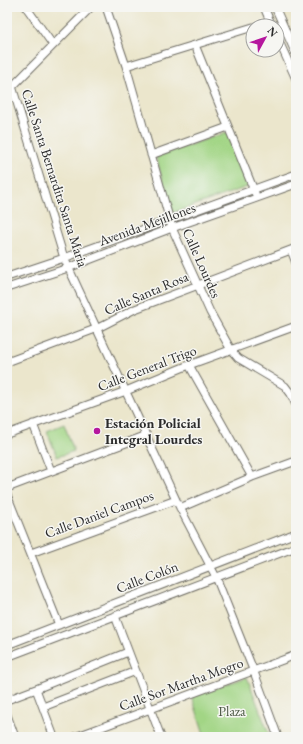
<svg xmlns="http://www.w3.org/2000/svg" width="303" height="744" viewBox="0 0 303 744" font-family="'EB Garamond',serif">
	<rect width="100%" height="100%" fill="#f6f6f2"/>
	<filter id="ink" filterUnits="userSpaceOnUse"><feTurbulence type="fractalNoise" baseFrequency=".025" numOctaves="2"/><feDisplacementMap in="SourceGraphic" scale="8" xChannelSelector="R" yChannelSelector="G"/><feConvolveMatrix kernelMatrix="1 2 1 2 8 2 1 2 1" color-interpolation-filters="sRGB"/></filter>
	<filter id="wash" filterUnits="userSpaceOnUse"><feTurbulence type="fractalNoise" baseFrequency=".012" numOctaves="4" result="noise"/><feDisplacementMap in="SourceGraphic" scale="16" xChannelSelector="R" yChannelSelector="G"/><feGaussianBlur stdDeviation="0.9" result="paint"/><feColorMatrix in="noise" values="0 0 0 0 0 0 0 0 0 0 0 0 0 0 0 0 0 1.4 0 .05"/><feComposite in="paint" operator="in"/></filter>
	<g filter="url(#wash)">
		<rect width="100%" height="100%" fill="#ebe6cc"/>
		<path fill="#a2d585" stroke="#668058" d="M227,132L250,186L172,213L156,157Z
			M64,424L74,451L57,457L47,431Z
			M247,677L270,737H205L192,697Z"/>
	</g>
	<g filter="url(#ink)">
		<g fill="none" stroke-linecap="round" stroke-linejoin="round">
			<defs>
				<path id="minor" d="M26,7L53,45
					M106,7L126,66L172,228L210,312L231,350L238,358L285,386L291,394L296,405
					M264,7L272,26
					M275,7L296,54
					M257,26L270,22
					M277,37L296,79
					M195,45L255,193
					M126,66L253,27
					M12,86L64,258L176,500L216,577L254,672L278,737
					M7,92L91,7
					M151,155L228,127
					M291,250L296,263
					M7,277L64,258L296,174
					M7,288L68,268L172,228L296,184
					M7,362L98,328L135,309L296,248
					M189,365L252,477
					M33,424L51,471
					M7,434L126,391L189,365L296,326
					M7,488L147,435
					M7,495L59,625
					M180,508L252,477L296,461
					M31,553L176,500
					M115,616L161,737
					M7,645L296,533
					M7,657L296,547
					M36,689L54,737
					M7,700L36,689L128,652
					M43,707L136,671
					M7,715L15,737
					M75,737L296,655"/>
			</defs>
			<use href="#minor" stroke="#6e6c63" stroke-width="9"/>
			<use href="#minor" stroke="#fff" stroke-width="7"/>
		</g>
	</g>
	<circle fill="#b5179e" stroke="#f6f6f2" stroke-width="1.5" cx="97" cy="431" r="4"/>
	<g text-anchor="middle" stroke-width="3" stroke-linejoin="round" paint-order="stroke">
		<g font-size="14" fill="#2b2b2b" stroke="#f6f6f2">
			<text transform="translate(55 178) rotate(72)" y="5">Calle Santa Bernardita Santa Maria</text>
			<text transform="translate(147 224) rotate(-20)" y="5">Avenida Mejillones</text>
			<text transform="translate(202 263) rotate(66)" y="5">Calle Lourdes</text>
			<text transform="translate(146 293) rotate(-23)" y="5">Calle Santa Rosa</text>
			<text transform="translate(147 368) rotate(-21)" y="5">Calle General Trigo</text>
			<text transform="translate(99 514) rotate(-20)" y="5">Calle Daniel Campos</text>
			<text transform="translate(147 577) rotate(-21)" y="5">Calle Colón</text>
			<text transform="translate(181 684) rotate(-20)" y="5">Calle Sor Martha Mogro</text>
		</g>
		<g font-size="14" font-weight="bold" fill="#2b2b2b" stroke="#f6f6f2" text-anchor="start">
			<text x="105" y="428">Estación Policial<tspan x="105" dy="16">Integral Lourdes</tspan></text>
		</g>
		<g font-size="14" fill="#495642" stroke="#f6f6f2">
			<text x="232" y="716">Plaza</text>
		</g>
	</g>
	<rect width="303" height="744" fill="none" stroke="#f6f6f2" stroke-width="24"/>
	<g transform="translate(265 38) rotate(50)"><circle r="19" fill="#f6f6f2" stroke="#a5a5a2"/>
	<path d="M0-3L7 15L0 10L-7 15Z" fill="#b5179e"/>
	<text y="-6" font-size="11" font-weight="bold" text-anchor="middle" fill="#2b2b2b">N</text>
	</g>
</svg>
